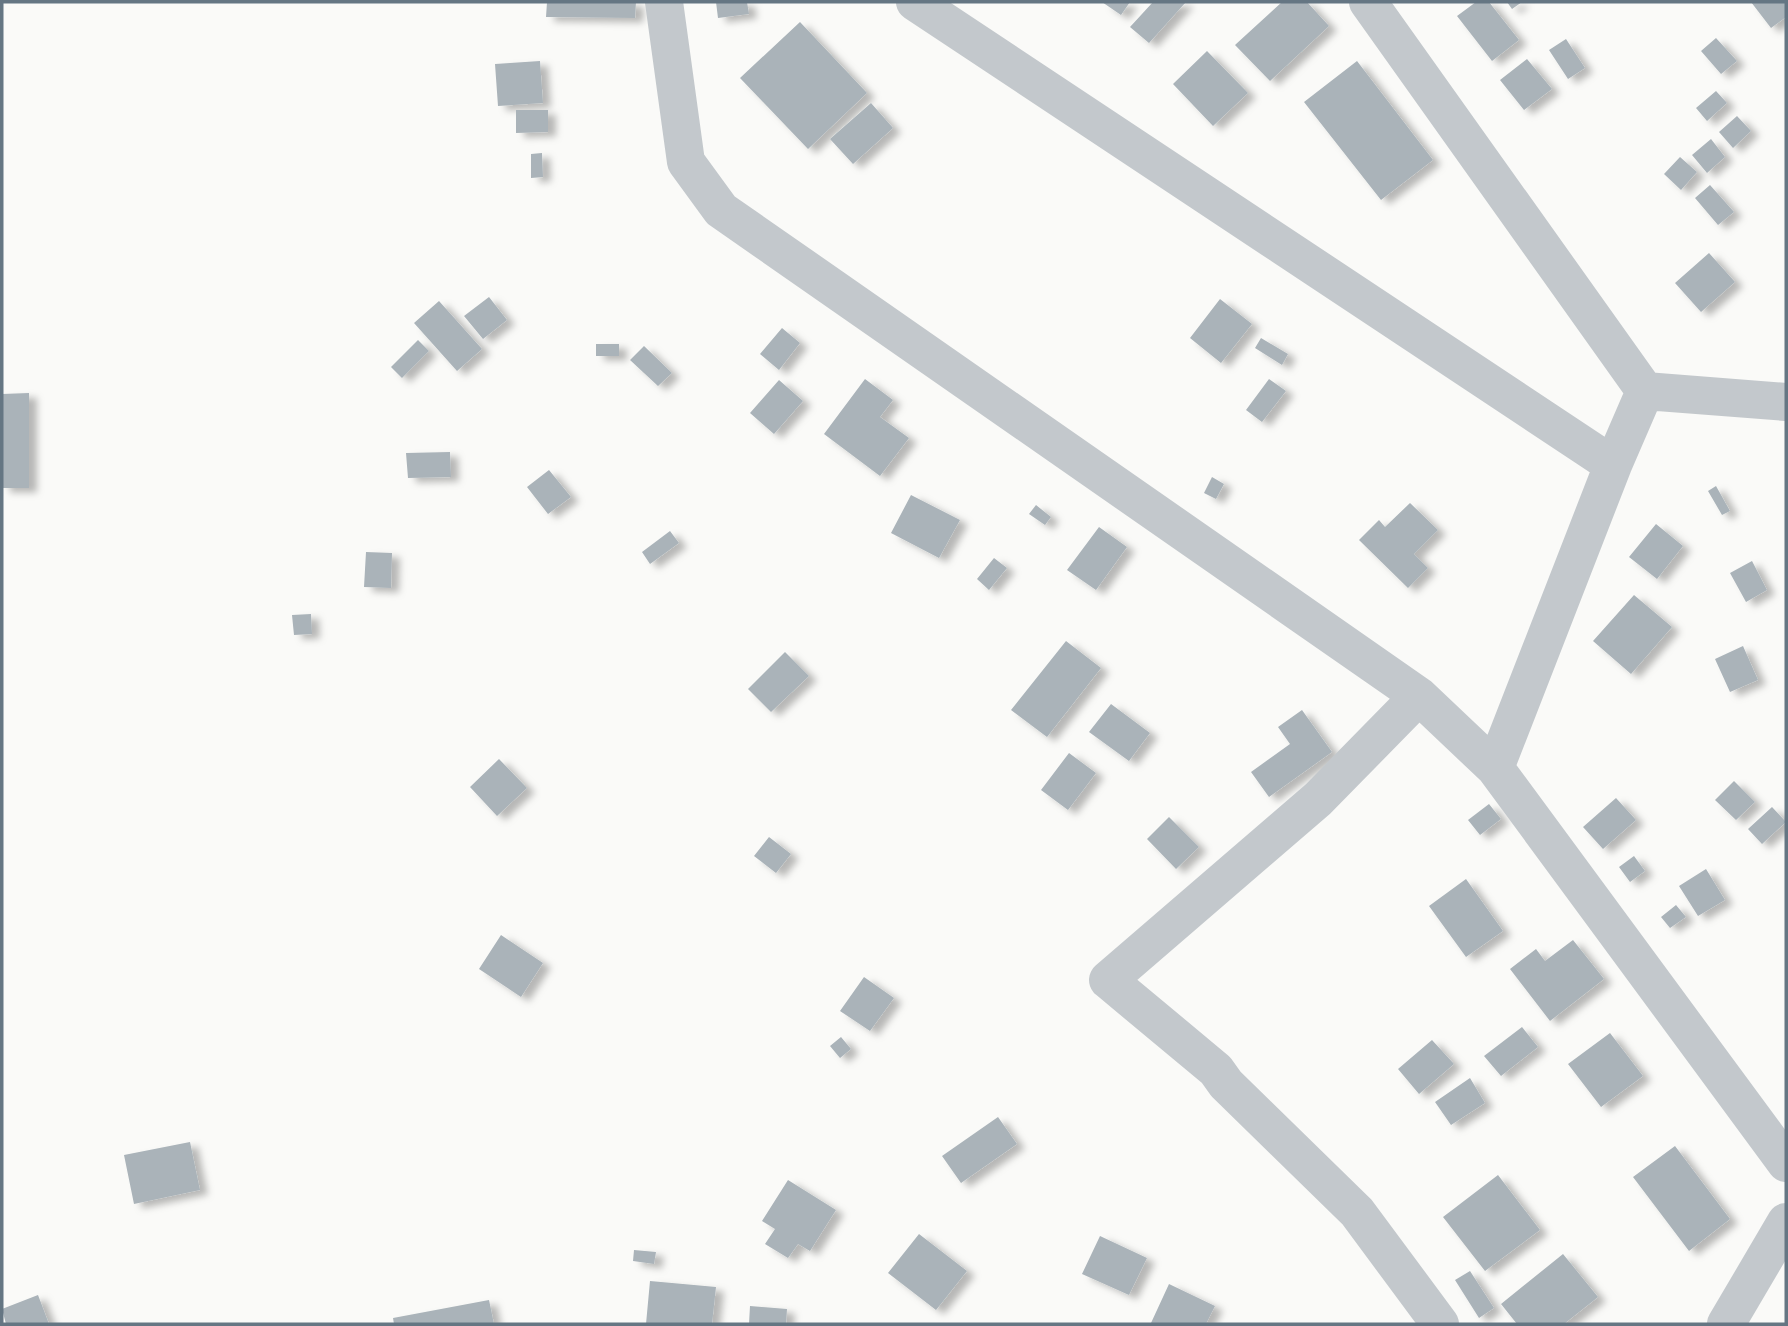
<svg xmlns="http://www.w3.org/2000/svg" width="1788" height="1326" viewBox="0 0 1788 1326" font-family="'Exo 2',sans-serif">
	<defs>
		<filter id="shadow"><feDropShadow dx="8" dy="4.5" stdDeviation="3.5" flood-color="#0004"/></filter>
	</defs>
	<rect width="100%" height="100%" fill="#fafaf8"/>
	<path fill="#aab3b9" filter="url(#shadow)" d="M547,2H636L635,18L546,17Z
		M716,2H747L749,14L718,18Z
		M1102,2H1130L1121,15Z
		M1153,2H1186L1149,43L1130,27Z
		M1282,2H1307L1329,26L1270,81L1235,45Z
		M1476,2H1489L1519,40L1492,61L1457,16Z
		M1507,2H1522L1512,9Z
		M1751,2H1786V17L1771,28Z
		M800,22L867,93L808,149L740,78Z
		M1716,38L1737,61L1721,74L1701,51Z
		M1566,39L1585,68L1568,79L1549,50Z
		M1207,51L1248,93L1213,126L1173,84Z
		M1527,59L1552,89L1524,110L1500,80Z
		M540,61L543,103L498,106L495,64Z
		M1357,61L1433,160L1381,200L1304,102Z
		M1716,91L1727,103L1707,121L1696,108Z
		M871,103L893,128L853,164L830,139Z
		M516,110H548V132L516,133Z
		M1737,116L1751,131L1733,148L1719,132Z
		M1711,139L1725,157L1707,173L1692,155Z
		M542,153L543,177L531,178V154Z
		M1680,157L1697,172L1681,190L1664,174Z
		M1710,185L1734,212L1718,225L1695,198Z
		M1709,253L1735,282L1701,312L1675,283Z
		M489,297L507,320L483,339L464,316Z
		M1220,299L1252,324L1221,363L1190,338Z
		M439,301L482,349L457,371L414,323Z
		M782,328L800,343L779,370L760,354Z
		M1261,338L1288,354L1282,365L1255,348Z
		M418,340L429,351L402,378L391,367Z
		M596,344H619V356H596Z
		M644,346L672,373L658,386L630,360Z
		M865,379L893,400L880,417L909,438L880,476L824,434Z
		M1269,379L1286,391L1262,422L1246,410Z
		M779,380L803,401L774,434L750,413Z
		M29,393V488H2V394Z
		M450,452L451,477L408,478L406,453Z
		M549,470L571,497L548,514L527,487Z
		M1212,477L1224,484L1216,499L1204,493Z
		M1716,486L1730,511L1722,515L1708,491Z
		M911,495L960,520L939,558L891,533Z
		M1410,503L1438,530L1414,554L1428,568L1408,588L1359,540L1379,520L1385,527Z
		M1036,505L1051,517L1045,525L1029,514Z
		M1656,524L1683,546L1657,579L1629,557Z
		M1099,527L1127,547L1096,590L1067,570Z
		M670,531L679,543L650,564L642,552Z
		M366,552L392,553L391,588L364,587Z
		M994,558L1007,568L989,590L977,579Z
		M1752,561L1767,590L1746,602L1730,573Z
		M1634,595L1672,627L1631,674L1593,641Z
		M311,614L312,634L294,635L292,615Z
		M1066,641L1101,668L1047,737L1011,710Z
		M1743,646L1758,680L1730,692L1715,659Z
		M785,652L809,676L771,712L748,689Z
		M1111,704L1150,733L1129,761L1089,732Z
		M1302,710L1332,752L1269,797L1251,772L1290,744L1278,727Z
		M1069,753L1096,773L1068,810L1041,790Z
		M499,759L527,788L497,816L470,787Z
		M1734,781L1755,802L1736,820L1715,800Z
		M1616,798L1636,820L1603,849L1583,827Z
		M1489,804L1501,819L1480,835L1468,820Z
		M1772,807L1786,822L1762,844L1748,829Z
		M1169,817L1199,847L1176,869L1147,839Z
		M769,837L791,854L776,873L754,856Z
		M1634,856L1645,871L1630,882L1619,867Z
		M1706,869L1725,900L1698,916L1679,886Z
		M1466,879L1503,931L1466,957L1429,906Z
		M1676,905L1686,917L1670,928L1661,917Z
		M501,935L543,963L521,997L479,969Z
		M1573,940L1604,979L1550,1021L1510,969L1536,949L1545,961Z
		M864,977L894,998L870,1031L840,1011Z
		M1522,1027L1538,1047L1501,1076L1484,1056Z
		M1610,1033L1643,1076L1601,1107L1568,1064Z
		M841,1037L851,1049L840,1058L830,1046Z
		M1432,1040L1454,1064L1419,1094L1398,1069Z
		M1470,1078L1485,1103L1451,1125L1435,1102Z
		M998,1117L1017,1144L961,1183L942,1156Z
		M190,1142L200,1190L134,1204L124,1155Z
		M1675,1146L1730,1219L1689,1251L1633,1177Z
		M1498,1175L1540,1230L1485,1271L1443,1217Z
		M788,1180L836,1210L810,1251L798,1244L788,1258L765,1244L775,1229L762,1221Z
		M919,1234L967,1271L936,1310L888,1273Z
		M1100,1236L1147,1258L1129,1295L1082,1274Z
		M634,1250L656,1252L654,1264L633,1261Z
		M1563,1254L1598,1297L1564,1324H1517L1501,1304Z
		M1470,1271L1494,1308L1479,1318L1455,1280Z
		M650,1281L716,1287L712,1324H646Z
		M1169,1284L1215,1306L1206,1324L1151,1323Z
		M38,1295L49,1324H6L2,1309Z
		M489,1300L494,1324H394L393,1318Z
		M750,1306L787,1309L786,1324H749Z"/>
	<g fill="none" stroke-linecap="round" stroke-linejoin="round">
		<path stroke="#c3c8cc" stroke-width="38" d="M664,2L686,162L721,210L1419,696L1495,768L1786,1163
			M915,2L1613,465
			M1368,2L1645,391L1613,465L1495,768
			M1645,391L1786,402
			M1419,696L1318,799L1108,980L1216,1070L1226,1084L1357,1212L1440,1324
			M1726,1324L1786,1222"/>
	</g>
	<rect width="1788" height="1326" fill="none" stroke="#657683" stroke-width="7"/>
</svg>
